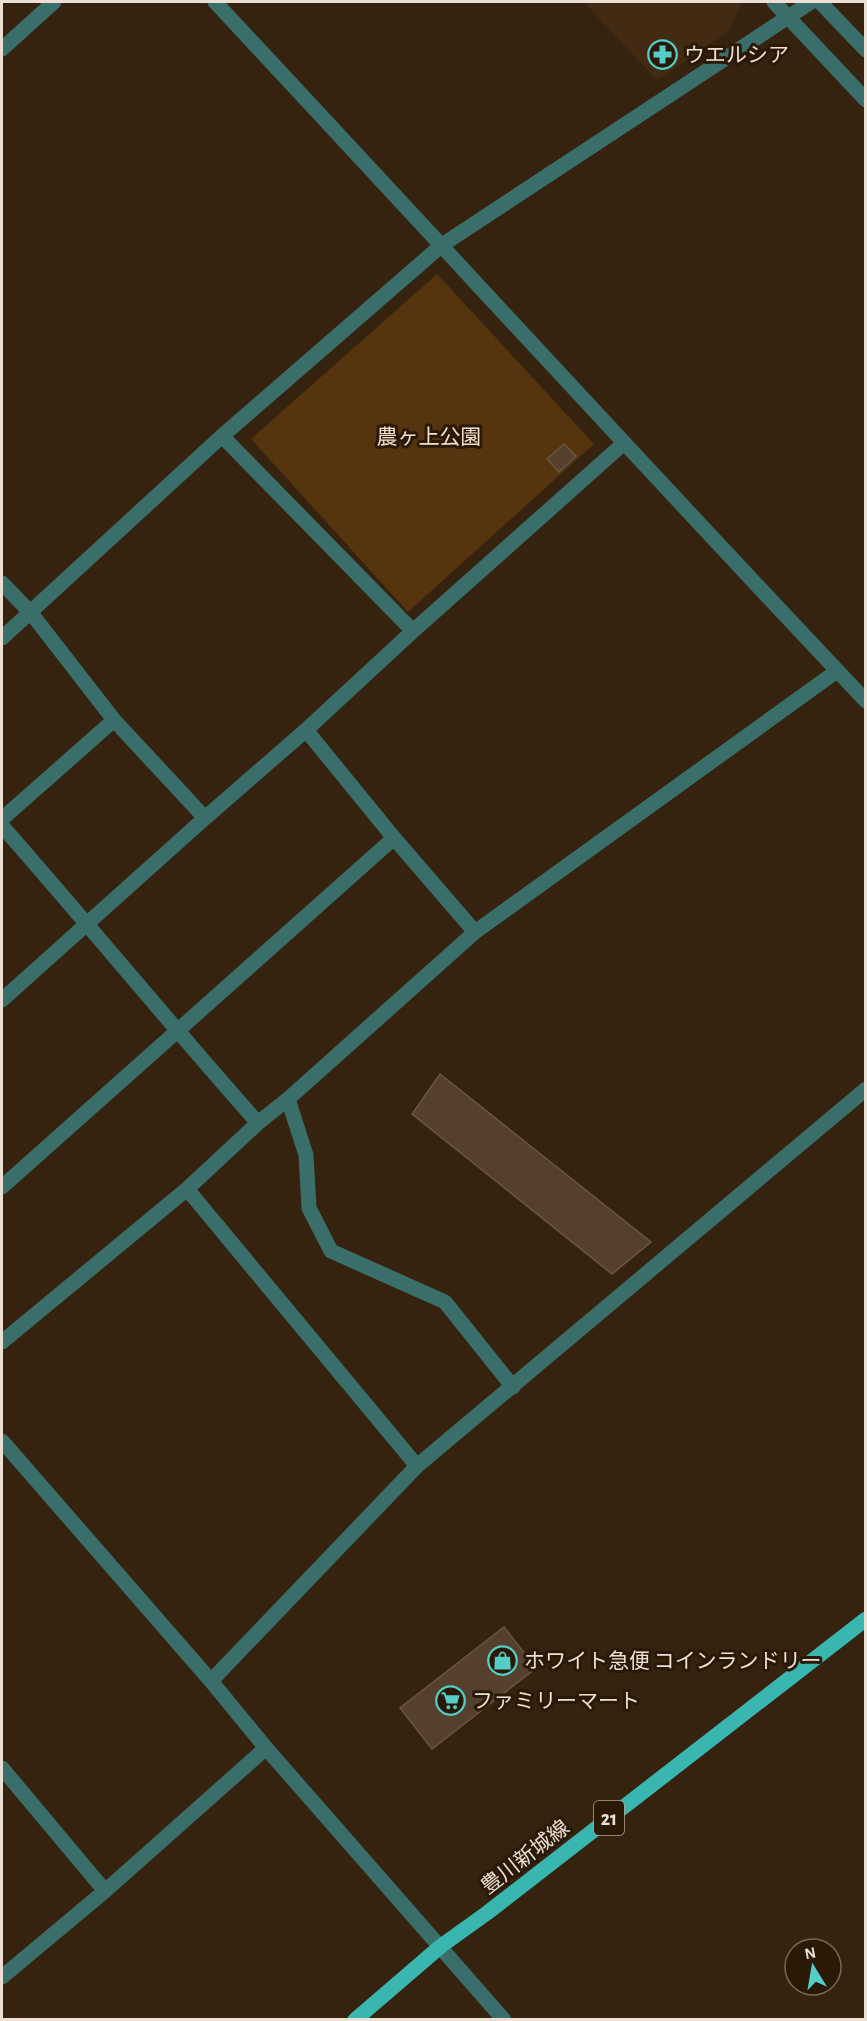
<svg xmlns="http://www.w3.org/2000/svg" width="867" height="2021" viewBox="0 0 867 2021" font-family="'Alegreya Sans','Noto Sans JP',sans-serif">
	<rect width="100%" height="100%" fill="#352310"/>
	<path fill="#422b12" d="M584,2H739L741,4L729,31L657,80Z"/>
	<path fill="#55340e" d="M437,274L594,444L408,612L251,439Z"/>
	<path fill="#54402d" stroke="#6a5642" stroke-width="1.5" d="M564,444L576,456L559,472L547,459Z
		M440,1074L651,1242L612,1274L412,1114Z
		M504,1627L536,1668L432,1749L400,1708Z"/>
	<g fill="none" stroke-linecap="round" stroke-linejoin="round">
		<path stroke="#3a6e6b" stroke-width="15" d="M215,2C432,234 647,470 866,701
			M2,49L54,2
			M222,436L413,631
			M2,583L31,613L114,720L2,819
			M2,638L222,436L442,245L811,2
			M306,730L413,631L623,444
			M205,818L306,730L394,838
			M2,826C88,924 171,1025 258,1123
			M2,1000L205,818L114,720
			M288,1099L306,1155L309,1208L331,1251L445,1302L513,1387
			M2,1187L394,838L475,932
			M187,1189L417,1466
			M2,1342L187,1189L258,1123L288,1099L475,932L837,671
			M2,1441L211,1681L266,1748L504,2020
			M211,1681L417,1466L866,1089
			M2,1768L105,1891
			M2,1977L105,1891L266,1748"/>
		<path stroke="#3a6e6b" stroke-width="15" d="M774,2L866,100
			M820,2L866,50"/>
		<path stroke="#3ab6b0" stroke-width="15" d="M355,2020L441,1946L487,1913L866,1619"/>
	</g>
	<defs>
		<symbol id="pharmacy-ring" viewBox="-11 -11 22 22"><circle r="9.5" fill="#2a1906" stroke="#54cdc7" stroke-width="1.5"/><path d="M-2-6h4v4h4v4h-4v4h-4v-4h-4v-4h4Z" fill="#54cdc7"/></symbol>
		<symbol id="shop-ring" viewBox="-11 -11 22 22"><circle r="9.5" fill="#2a1906" stroke="#54cdc7" stroke-width="1.5"/><path d="M-5-2.5h2.3a2.7 3.5 0 0 1 5.4 0H5L5.5 6h-11ZM-1.5-2.5h3a1.5 2.3 0 0 0-3 0Z" fill="#54cdc7"/></symbol>
		<symbol id="supermarket-ring" viewBox="-11 -11 22 22"><circle r="9.5" fill="#2a1906" stroke="#54cdc7" stroke-width="1.5"/><path d="M-6-5.5h2.5l.6 2H6L4.5 2H-2.5L-4.4-4H-6ZM-1.5 3.2a1.3 1.3 0 1 0 .1 0ZM3 3.2a1.3 1.3 0 1 0 .1 0Z" fill="#54cdc7"/></symbol>
	</defs>
	<g fill-rule="evenodd">
		<use href="#pharmacy-ring" x="646" y="38" width="33" height="33"/>
		<use href="#shop-ring" x="486" y="1644" width="33" height="33"/>
		<use href="#supermarket-ring" x="434" y="1684" width="33" height="33"/>
	</g>
	<g text-anchor="middle" stroke-width="6" stroke-linejoin="round" paint-order="stroke">
		<rect fill="#2a1906" stroke="#b2a496" stroke-width="1.5" x="594" y="1801" width="30" height="34" rx="4.5"/>
		<g font-size="20" font-weight="bold" fill="#ecdfd4">
			<text x="609" y="1825">21</text>
		</g>
		<g font-size="21" fill="#ecdfd4" stroke="#2a1906" text-anchor="start">
			<text x="684" y="62">ウエルシア</text>
			<text x="524" y="1668">ホワイト急便 コインランドリー</text>
			<text x="472" y="1708">ファミリーマート</text>
		</g>
		<g font-size="21" fill="#f1decd" stroke="#2a1906">
			<text x="429" y="444">農ヶ上公園</text>
		</g>
		<g font-size="21" fill="#ecdfd4" stroke="#2a1906">
			<text transform="translate(525 1857) rotate(-38)" y="7">豊川新城線</text>
		</g>
	</g>
	<rect width="867" height="2021" fill="none" stroke="#ecdfd4" stroke-width="6"/>
	<g transform="translate(813 1967) rotate(349)"><circle r="28" fill="#2a1906" stroke="#786858" stroke-width="1.5"/>
	<path d="M0-4.5L10 22L0 15L-10 22Z" fill="#54cdc7"/>
	<text y="-9" font-size="16" font-weight="bold" text-anchor="middle" fill="#ecdfd4">N</text>
	</g>
</svg>
